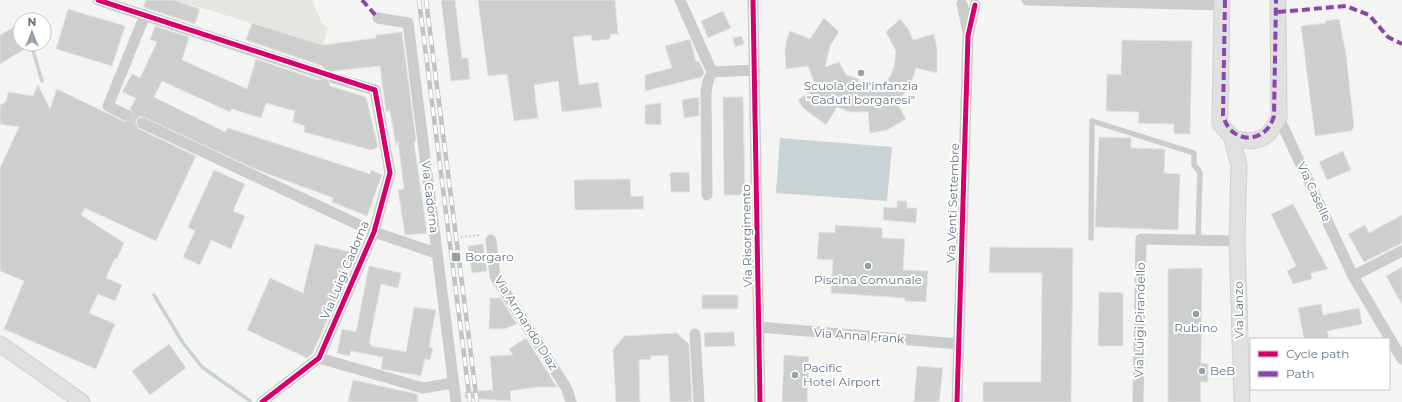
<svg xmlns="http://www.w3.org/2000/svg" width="1402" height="402" viewBox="0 0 1402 402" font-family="Montserrat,sans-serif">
	<rect width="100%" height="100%" fill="#f4f4f2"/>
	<path fill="#e4e7e0" d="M176,0H312L322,23L328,27L323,45Z"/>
	<path fill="#c9d3d5" d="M780,138L892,147L887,201L776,193Z"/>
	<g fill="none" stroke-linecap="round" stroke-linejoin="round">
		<path stroke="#c9d3d5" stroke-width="3.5" d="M31,44L42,81
			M154,295L183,343L202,367L250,401"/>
	</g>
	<path fill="#cdcfce" stroke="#e3e3e2" d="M146,0H174L200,9L195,24L143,7Z
		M441,0H455L462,58H468L470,79L451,81Z
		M478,0H615L618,34H610V39L592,41L591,35L573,37L579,85L598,82L602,107L562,112L558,81L534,85L538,118L514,121L507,74L488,76Z
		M68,9L125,26L112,66L56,49Z
		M723,11L731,28L708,38L701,21Z
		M824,18L839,32L830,46L825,67L839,62L846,75L859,79L856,92L875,89L885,83L891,75L894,67L896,51L886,32L900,19L909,30L913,40L934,34L937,48V73L916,68L912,80L903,95L896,101L906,119L887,130L870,133L868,112H850L837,107L826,125L803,108L798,100L816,88L808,66L786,69L785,52L786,42L790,31L810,39Z
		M1339,19L1346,54L1354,127L1351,131L1315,136L1301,26L1326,23V21Z
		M252,23L323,45L376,38V35L402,32L416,140L414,143L427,233L405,235L398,190L404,189L398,141L396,146L390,111H386L380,66L333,71L327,76L330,86L366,97L378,147L371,150L304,132L305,126L293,122L295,111L266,103L261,118L232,109L230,112L162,81L154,97L225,132L228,128L370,174L371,170L382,175L367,216L332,202L333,198L255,169L141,116L138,118L135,123L139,129L196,156L156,241L85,208L81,215L124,243L117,259L115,258L106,278L122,285L115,301L98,294L89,313L115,324L96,369L4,329L24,281L0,271V168L19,127L0,124V105L6,102L8,92L33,96L38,85L50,109L57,89L123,121H130L133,115L130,109L136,98L122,92L132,74L140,78L157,42L150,40L155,26L189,37L182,60L247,89L256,59L318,80L325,78L327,71L322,66L246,40Z
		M16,26L20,33V44H33L0,64V35Z
		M742,36L744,44L735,47L733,38Z
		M690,39L696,62L699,61L704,72L702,77L645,91V75L672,68L665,46Z
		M1122,40L1192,41L1190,134H1174V124L1138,123L1139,112L1106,111L1107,74L1121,75Z
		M699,97V116L684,118L682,100Z
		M723,97H743L745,195H724Z
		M661,103V125L645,124V105Z
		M1099,137L1131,138V148L1165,149L1164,173L1180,174L1178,230L1095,227Z
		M1343,151L1351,170L1327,180L1319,162Z
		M214,170L245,184L233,211L245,216L231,249L211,240L200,265L183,257L195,231L188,227Z
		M689,172L690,192H671L670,173Z
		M630,179L631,197L643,196L644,209L575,210L574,180Z
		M897,201H907V208H917L916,223L883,220L884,207L897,208Z
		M1293,204L1328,269L1311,273L1312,279L1293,284L1287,271L1296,266L1271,214Z
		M1402,215V243L1364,262L1348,234L1365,225L1369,233Z
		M835,225L882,228V238L905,239L903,270L928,271L926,302L905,301V298L831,293L833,260L817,259L819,232L835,233Z
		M315,244L351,252L341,290L312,354L307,358L247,330L270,278L303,293Z
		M483,244L487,271L472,273L468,246Z
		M990,247L1073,248L1071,402H983V382H1041L1042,273H989Z
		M369,266L401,273L398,288L381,284L369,343L371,344V346L406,352L414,307L436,310L429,347L433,348L430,360L425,359L421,376L381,369L383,357L351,351L350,356L337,353L342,329L356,332Z
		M1402,267V304L1386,276Z
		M1202,268L1201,363L1208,364V382H1200L1201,402H1168V269Z
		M1099,292L1123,293V346H1098Z
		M702,295H738V309H702Z
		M490,298H501L517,324L504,329H489Z
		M1321,304L1323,315L1359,308L1362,324L1327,331L1329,339H1304L1298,308Z
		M734,332L735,346L705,347L704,333Z
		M677,333L689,344L692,402H670L668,355L651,356V359L639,360L640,402H616L613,350L624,336Z
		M526,338L557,387H537L510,391L511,401L465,398V392L493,390L490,356L513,355L509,349Z
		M169,344L186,368L150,395L132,371Z
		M784,355L809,357L807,402H782Z
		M917,366L943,368L939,402H914Z
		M353,380L417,394L418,402H348Z"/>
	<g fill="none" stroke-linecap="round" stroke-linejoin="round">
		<path stroke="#d0d4d6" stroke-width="11" stroke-dasharray="11 5.5" stroke-linecap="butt" d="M126,115L142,123"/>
		<defs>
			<path id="secondary" d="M1222,0L1220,123C1223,127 1228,134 1233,137C1243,143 1259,142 1268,134C1272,130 1275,123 1279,118L1278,0
				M1231,136L1239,165L1237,241L1242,402
				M0,344L82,402"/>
		</defs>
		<use href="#secondary" stroke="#d0d2d2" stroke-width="17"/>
		<path stroke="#cacaca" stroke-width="2" stroke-dasharray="2 2" stroke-linecap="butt" d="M461,237L480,235V236"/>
		<path stroke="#cbcdcd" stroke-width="5.5" d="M1091,238L1092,121L1194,153V165L1200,172L1198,240"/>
		<path stroke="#cbcdcd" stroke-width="11" d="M98,0L320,73
			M680,0L712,72L755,70
			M753,0L760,402
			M1027,0L1222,5
			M962,4L968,32
			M378,18L408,23L456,402
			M126,115L108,106L145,15
			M1279,118L1353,276L1402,359
			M142,123L374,232L436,253
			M707,195L706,92L708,81L712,72
			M491,240L495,276L567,389L571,402
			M1353,276L1402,251
			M759,327L959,344
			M695,334L699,402
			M319,358L423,388L453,383
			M262,402L319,358L374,232L390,173L375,90L334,78
			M957,402L968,36L975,5
			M1138,402L1141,239L1237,241"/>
		<use href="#secondary" stroke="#e0e0e0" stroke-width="15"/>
		<defs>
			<path id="rail" d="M419,0L470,402
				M426,0L477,402"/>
		</defs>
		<use href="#rail" stroke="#c0c2c3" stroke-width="4.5"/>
		<use href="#rail" stroke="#fff" stroke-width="3" stroke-dasharray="9" stroke-linecap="butt"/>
		<path stroke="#8e44ad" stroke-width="4" stroke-dasharray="8 4" stroke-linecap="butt" d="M362,0L378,18
			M1225,0L1223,115C1230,145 1266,145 1274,116L1276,0
			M1278,12L1346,6L1369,15L1388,37L1402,44"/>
		<defs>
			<path id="cycleway" d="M98,0L375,90L390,173L374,232L319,358L262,402
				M753,0L760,402
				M957,402L968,36L975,5"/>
		</defs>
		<use href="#cycleway" stroke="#fff" stroke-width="8"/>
		<use href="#cycleway" stroke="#d6006c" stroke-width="5"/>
	</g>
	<g fill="#96a1aa" stroke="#fff" stroke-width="1.5">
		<circle cx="861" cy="73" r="4"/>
		<rect x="451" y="252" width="10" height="10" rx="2"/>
		<circle cx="868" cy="266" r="4"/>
		<circle cx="1196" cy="314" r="4"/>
		<circle cx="1202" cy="371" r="4"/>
		<circle cx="795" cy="375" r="4"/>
	</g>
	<g text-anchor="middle" stroke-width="4" stroke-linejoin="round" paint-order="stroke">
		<g font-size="12" fill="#637583" stroke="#fff">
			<text x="861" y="90">Scuola dell'infanzia<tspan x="861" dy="14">"Caduti borgaresi"</tspan></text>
			<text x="465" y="261" text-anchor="start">Borgaro</text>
			<text x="868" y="284">Piscina Comunale</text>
			<text x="1196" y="332">Rubino</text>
			<text x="803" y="372" text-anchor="start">Pacific<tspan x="803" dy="14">Hotel Airport</tspan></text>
			<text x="1210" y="375" text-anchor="start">BeB</text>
		</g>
		<g font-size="12" fill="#637583" stroke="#fff">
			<text transform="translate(1314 192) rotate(65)" y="4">Via Caselle</text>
			<text transform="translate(430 197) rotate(83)" y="4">Via Cadorna</text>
			<text transform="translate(953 203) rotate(-88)" y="4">Via Venti Settembre</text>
			<text transform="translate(747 236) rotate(-91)" y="4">Via Risorgimento</text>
			<text transform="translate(345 270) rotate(-67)" y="4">Via Luigi Cadorna</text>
			<text transform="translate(1239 310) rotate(-91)" y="4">Via Lanzo</text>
			<text transform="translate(1140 320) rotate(-89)" y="4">Via Luigi Pirandello</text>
			<text transform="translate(526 323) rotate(58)" y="4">Via Armando Diaz</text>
			<text transform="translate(859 336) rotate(4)" y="4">Via Anna Frank</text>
		</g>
	</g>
	<rect x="1250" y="338" width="140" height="52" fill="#ffffff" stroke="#c1c8cd"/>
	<rect x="1258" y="351" width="20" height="6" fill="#d6006c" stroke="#c1c8cd"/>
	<text x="1286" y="358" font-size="12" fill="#637583">Cycle path</text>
	<rect x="1258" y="371" width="20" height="6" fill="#8e44ad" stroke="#c1c8cd"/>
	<text x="1286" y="378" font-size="12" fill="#637583">Path</text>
	<g transform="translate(32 32)"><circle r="19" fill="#ffffff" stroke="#c1c8cd"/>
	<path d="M0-3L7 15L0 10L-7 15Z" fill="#96a1aa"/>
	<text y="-6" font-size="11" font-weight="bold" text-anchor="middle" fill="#637583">N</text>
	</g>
</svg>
